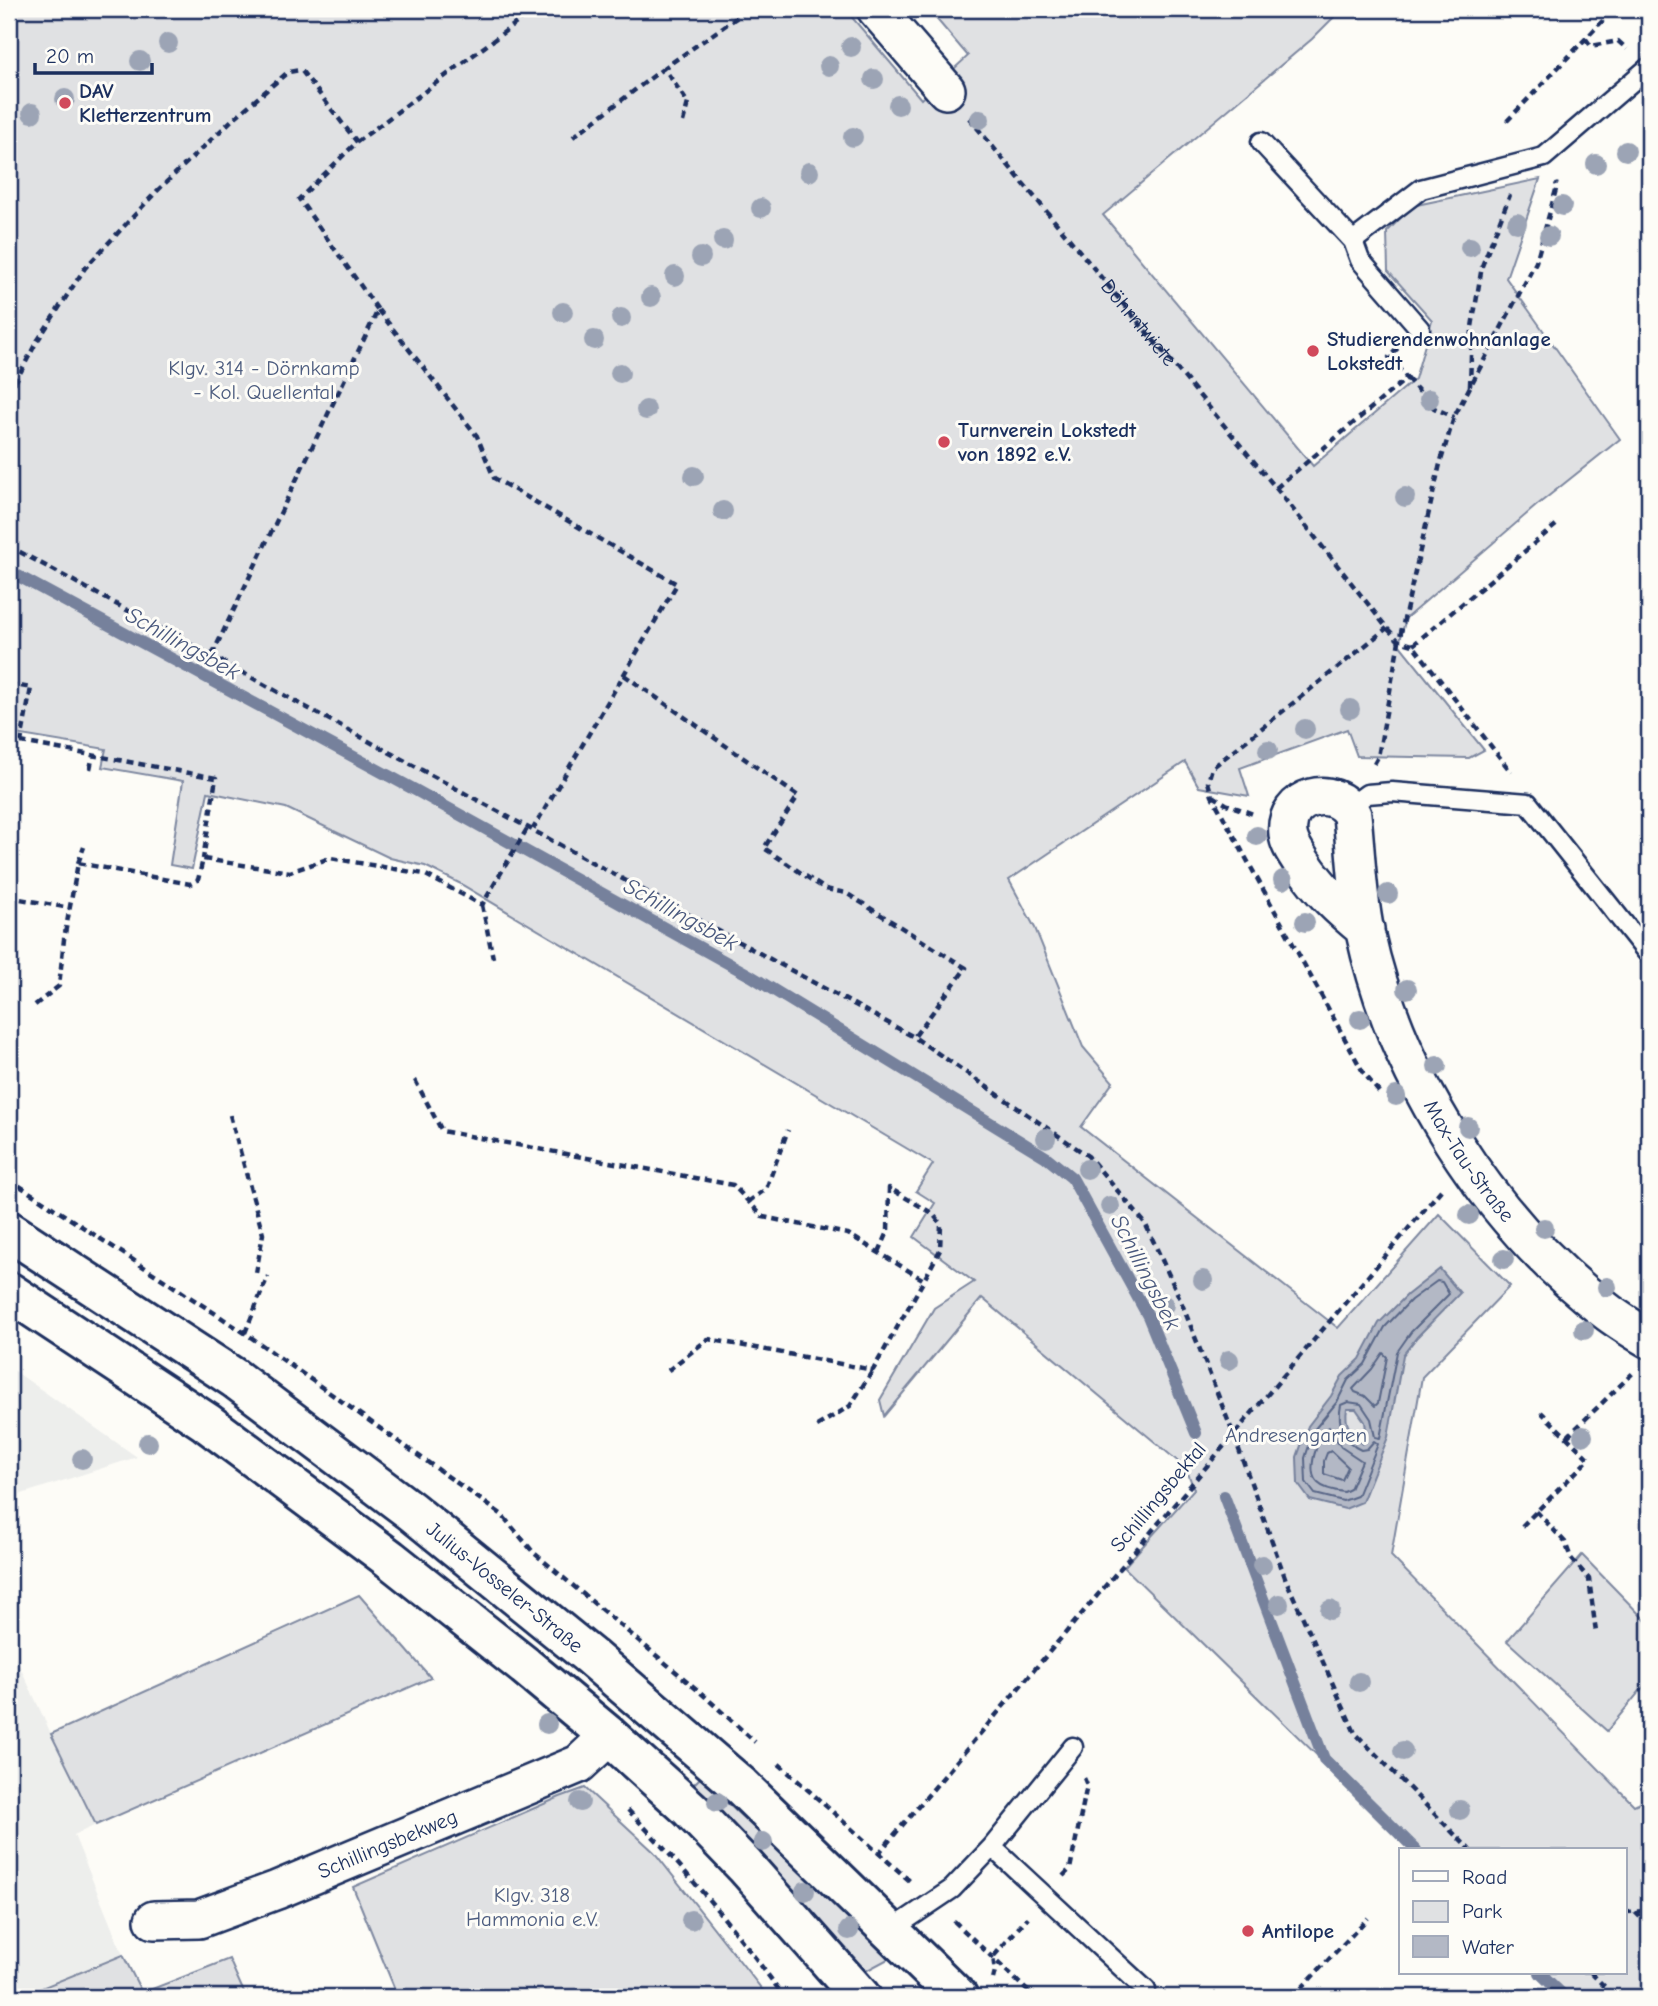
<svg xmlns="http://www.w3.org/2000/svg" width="1658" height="2006" viewBox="0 0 1658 2006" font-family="'Comic Neue',sans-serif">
	<rect width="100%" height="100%" fill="#fdfcf7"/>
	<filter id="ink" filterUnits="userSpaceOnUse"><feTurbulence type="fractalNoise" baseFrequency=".0143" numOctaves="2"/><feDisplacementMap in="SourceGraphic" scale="14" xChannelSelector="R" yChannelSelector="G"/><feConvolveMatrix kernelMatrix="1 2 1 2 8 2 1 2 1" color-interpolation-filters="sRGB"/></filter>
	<g filter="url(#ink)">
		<path fill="#edeeec" d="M9,1367L137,1457L9,1498Z
			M9,1643L79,1794L96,1825L74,1835L123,1955L29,1993L30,1997H9Z"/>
		<path fill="#e0e1e3" stroke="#7e88a0" stroke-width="2" d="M9,9H845L921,99L968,56L928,9H1342L1312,39L1103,215L1313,466L1415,379L1432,320L1388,271L1387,232L1412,206L1540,179L1506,278L1620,439L1536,506L1406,618L1399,644L1484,750L1469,758L1357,756L1347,729L1240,768L1249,796L1199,787L1185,762L1009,880L1035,928L1083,1047L1113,1082L1081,1127L1338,1328L1439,1214L1510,1286L1422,1377L1391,1556L1634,1805L1649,1798V1997H1564L1539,1973H1625V1850H1414L1124,1567L1194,1489L1186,1468L982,1298L884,1416L880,1400L934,1308L974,1282L914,1237L935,1203L916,1191L933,1164L459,883L425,866L390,858L286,808L208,792L192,869L170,865L183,781L102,767L106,749L9,733Z
			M1582,1555L1649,1624V1680L1607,1731L1507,1641Z
			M359,1595L431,1678L96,1825L51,1734Z
			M700,1778L879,1943L888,1959L862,1973L756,1849L692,1786Z
			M585,1788L654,1852L768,1997H398L353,1887L560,1797Z
			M123,1955L142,1993L229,1959L246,1997H30L29,1993Z"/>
		<path fill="#b3b8c5" stroke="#76819c" stroke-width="2" fill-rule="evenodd" d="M1440,1269L1460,1293L1417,1337L1403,1355L1388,1437L1362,1502L1345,1509L1310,1500L1298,1484L1297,1457L1308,1426L1331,1396L1342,1376L1360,1359L1379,1323L1407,1295ZM1347,1409H1356L1365,1422L1367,1436L1362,1444C1351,1434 1344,1424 1347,1409Z"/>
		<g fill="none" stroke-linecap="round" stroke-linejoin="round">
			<path stroke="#586687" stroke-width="2" d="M1437,1281L1442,1282L1449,1294L1411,1332L1397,1352L1380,1438L1375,1437L1371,1419L1361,1404L1348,1402L1341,1405C1337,1423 1343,1442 1361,1450L1367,1449L1374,1441L1378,1444L1357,1496L1343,1501L1315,1494L1306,1482L1305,1458L1314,1430L1337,1402L1348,1380L1365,1364L1385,1327L1411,1300Z
				M1383,1353L1387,1357L1378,1403L1375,1406L1365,1396L1355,1392L1353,1389L1372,1369Z
				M1329,1427L1341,1447L1362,1461L1350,1489L1344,1492C1336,1491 1324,1489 1318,1483C1305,1471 1318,1436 1329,1427Z
				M1331,1451L1348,1467L1342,1480L1324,1474V1461L1327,1453Z"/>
			<path stroke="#76819c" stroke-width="12" d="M9,571L417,791L751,976L1046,1157L1072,1178L1148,1316L1196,1433
				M1224,1496L1324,1759L1416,1850
				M1540,1973L1565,1997"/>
			<defs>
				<path id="lane" d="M1261,142L1353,241L1421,189L1544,157L1649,67
					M1353,241L1360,260L1420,329
					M1348,808L1367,794L1392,792L1528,803L1649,955
					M992,1847L1146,1990
					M891,1930L952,1889L992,1847L1073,1747"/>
				<g id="street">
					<path d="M876,9L946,90"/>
					<path id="s2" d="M1365,929C1339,908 1321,891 1302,863C1297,854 1289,845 1288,834C1283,796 1335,782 1352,815C1356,854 1357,894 1365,932C1396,1076 1488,1220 1605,1310C1619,1321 1634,1330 1649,1339"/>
					<path id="s3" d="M154,1920L199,1919L277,1890L579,1764L609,1736"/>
				</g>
				<g id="primary">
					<path id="s4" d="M9,1231L234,1378L411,1511L591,1657L741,1786L958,1997"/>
					<path d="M9,1292L206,1422L390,1559L525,1666L609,1736L690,1809L745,1866L861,1997"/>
				</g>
			</defs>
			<use href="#lane" stroke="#1b2f5e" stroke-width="23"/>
			<use href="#street" stroke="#1b2f5e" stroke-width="42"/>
			<use href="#primary" stroke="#1b2f5e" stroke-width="44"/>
			<g stroke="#1b2f5e" stroke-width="4.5" stroke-dasharray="7 5" stroke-linecap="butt">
				<path d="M1586,39L1591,46L1618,41L1627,49"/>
				<path id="s1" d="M969,118L1276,488L1387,628L1399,641L1413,645L1511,772"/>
				<path d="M1507,121L1614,9"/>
				<path d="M683,122L688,103L664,68L749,9"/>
				<path d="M573,137L664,68"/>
				<path d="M378,310L477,436L494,478L677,584L533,829"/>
				<path d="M1407,378L1434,408L1454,417"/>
				<path d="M1470,386L1472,327L1482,266L1510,195"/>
				<path d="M9,394L36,343L85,268L157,191L232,120L288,72L301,70L357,142"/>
				<path d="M1276,488L1407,378L1389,357L1399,347"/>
				<path d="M9,546L914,1037L1088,1156L1145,1223L1180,1299L1233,1433L1286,1580L1355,1733L1470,1850"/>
				<path d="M1413,645L1556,525"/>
				<path d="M212,655L378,310L299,199L357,142L535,9"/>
				<path d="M624,675L798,796L764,848L825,889L846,893L966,968L914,1037"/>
				<path d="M9,684L31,688L21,742"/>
				<path d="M9,746L21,742L216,778L203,859"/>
				<path d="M9,754L11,746"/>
				<path d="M1374,764L1378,757L1399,641L1440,464L1454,417L1536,262L1557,186L1556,183"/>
				<path d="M90,769L93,755"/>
				<path d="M1213,796L1226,804L1253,814"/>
				<path d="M78,863L84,847"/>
				<path d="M9,897L70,908"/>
				<path d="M482,905L493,958"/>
				<path d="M35,1005L59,986L64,939L78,863L190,884L198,880L203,859L290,872L330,858L424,874L482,905L528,827"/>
				<path d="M415,1080L442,1131L733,1185L763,1217L848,1234L924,1280L873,1370L708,1339L666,1372"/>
				<path d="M1379,1092L1363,1072L1212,796L1208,782L1212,768L1387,628"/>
				<path d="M230,1115L263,1234L256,1273"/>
				<path d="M9,1179L245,1333L501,1514L534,1553L700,1692L755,1742"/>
				<path d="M748,1202L766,1189L788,1130"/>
				<path d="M879,1252L888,1232L889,1188L932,1213L941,1224L940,1250L924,1280"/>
				<path d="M245,1333L268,1276"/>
				<path d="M817,1426L850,1406L873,1370"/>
				<path d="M1567,1437L1634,1372"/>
				<path d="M1536,1511L1565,1542L1571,1558L1589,1579L1596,1632"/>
				<path d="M1522,1526L1589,1459L1541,1412"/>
				<path d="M779,1764L911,1882"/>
				<path d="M628,1810C685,1869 737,1931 784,1997"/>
				<path d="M878,1854L1441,1190"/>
				<path d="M1063,1876L1070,1869L1087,1785L1084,1778"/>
				<path d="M1625,1912L1649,1911"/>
				<path d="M1635,1912L1649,1926"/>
				<path d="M954,1921L1034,1997"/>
				<path d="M1591,1973L1615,1997"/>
				<path d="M993,1979L995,1971L993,1957L1028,1917"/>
				<path d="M1293,1997L1368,1918"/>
			</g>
			<use href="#lane" stroke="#fdfcf7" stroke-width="18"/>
			<use href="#street" stroke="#fdfcf7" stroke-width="37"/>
			<use href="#primary" stroke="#fdfcf7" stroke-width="38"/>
		</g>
		<g fill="#9ca4b5">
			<circle cx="168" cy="43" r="10"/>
			<circle cx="851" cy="47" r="10"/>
			<circle cx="140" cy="61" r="10"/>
			<circle cx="829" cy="66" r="10"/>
			<circle cx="874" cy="79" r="10"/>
			<circle cx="65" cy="99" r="10"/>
			<circle cx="898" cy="105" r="10"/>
			<circle cx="32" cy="113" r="10"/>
			<circle cx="980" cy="119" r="10"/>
			<circle cx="853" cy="137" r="10"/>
			<circle cx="1626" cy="151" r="10"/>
			<circle cx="1596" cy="164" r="10"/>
			<circle cx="809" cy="172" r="10"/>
			<circle cx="1562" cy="206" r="10"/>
			<circle cx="761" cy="208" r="10"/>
			<circle cx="1517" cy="223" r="10"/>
			<circle cx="1549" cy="236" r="10"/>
			<circle cx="723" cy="240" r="10"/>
			<circle cx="1470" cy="247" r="10"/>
			<circle cx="701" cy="257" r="10"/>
			<circle cx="675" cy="276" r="10"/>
			<circle cx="651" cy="297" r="10"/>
			<circle cx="563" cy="312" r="10"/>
			<circle cx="621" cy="318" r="10"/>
			<circle cx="594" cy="340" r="10"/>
			<circle cx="620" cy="373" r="10"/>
			<circle cx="1429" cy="399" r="10"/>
			<circle cx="646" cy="410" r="10"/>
			<circle cx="694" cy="476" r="10"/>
			<circle cx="1405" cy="497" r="10"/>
			<circle cx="723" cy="511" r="10"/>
			<circle cx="1350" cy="709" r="10"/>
			<circle cx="1305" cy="729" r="10"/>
			<circle cx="1268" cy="750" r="10"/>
			<circle cx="1257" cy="836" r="10"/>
			<circle cx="1283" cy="880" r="10"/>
			<circle cx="1388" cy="894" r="10"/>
			<circle cx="1305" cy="922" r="10"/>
			<circle cx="1407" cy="989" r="10"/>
			<circle cx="1360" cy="1019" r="10"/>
			<circle cx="1437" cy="1066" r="10"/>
			<circle cx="1396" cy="1096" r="10"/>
			<circle cx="1468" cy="1127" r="10"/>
			<circle cx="1046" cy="1138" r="10"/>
			<circle cx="1087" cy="1169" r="10"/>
			<circle cx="1110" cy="1206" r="10"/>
			<circle cx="1469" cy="1215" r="10"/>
			<circle cx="1544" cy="1228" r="10"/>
			<circle cx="1504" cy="1259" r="10"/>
			<circle cx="1203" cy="1280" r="10"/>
			<circle cx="1607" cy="1287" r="10"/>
			<circle cx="1164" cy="1305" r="10"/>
			<circle cx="1584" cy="1330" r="10"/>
			<circle cx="1229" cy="1360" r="10"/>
			<circle cx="1583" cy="1436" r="10"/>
			<circle cx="148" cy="1443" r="10"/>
			<circle cx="82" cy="1459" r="10"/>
			<circle cx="1262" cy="1565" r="10"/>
			<circle cx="1279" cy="1604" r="10"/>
			<circle cx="1330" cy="1610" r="10"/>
			<circle cx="1359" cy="1682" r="10"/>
			<circle cx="547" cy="1724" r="10"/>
			<circle cx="1403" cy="1751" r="10"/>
			<circle cx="580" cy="1802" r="10"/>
			<circle cx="717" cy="1802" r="10"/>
			<circle cx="1460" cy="1810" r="10"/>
			<circle cx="763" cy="1842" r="10"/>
			<circle cx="805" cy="1891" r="10"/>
			<circle cx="691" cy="1920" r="10"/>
			<circle cx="849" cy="1930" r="10"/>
		</g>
	</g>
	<g fill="#d1495b" stroke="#fdfcf7" stroke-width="2.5">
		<circle cx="65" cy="103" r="7"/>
		<circle cx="1313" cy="351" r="7"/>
		<circle cx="944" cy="442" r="7"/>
		<circle cx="1248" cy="1931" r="7"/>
	</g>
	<g text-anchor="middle" stroke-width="6" stroke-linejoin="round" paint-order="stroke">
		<g font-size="21" font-weight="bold" fill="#1b2f5e" stroke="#fdfcf7" text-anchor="start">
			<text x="79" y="98">DAV<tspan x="79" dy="24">Kletterzentrum</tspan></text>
			<text x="1327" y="346">Studierendenwohnanlage<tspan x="1327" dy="24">Lokstedt</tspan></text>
			<text x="958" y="437">Turnverein Lokstedt<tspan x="958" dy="24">von 1892 e.V.</tspan></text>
			<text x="1262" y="1938">Antilope</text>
		</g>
		<g font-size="21" fill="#1b2f5e" stroke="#fdfcf7">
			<text dy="7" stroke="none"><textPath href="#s1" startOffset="266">Döhrntwiete</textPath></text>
			<text dy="7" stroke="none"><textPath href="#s2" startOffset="590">Max-Tau-Straße</textPath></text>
			<text transform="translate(1158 1497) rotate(-50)" y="7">Schillingsbektal</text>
			<text dy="7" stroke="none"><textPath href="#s4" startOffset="611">Julius-Vosseler-Straße</textPath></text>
			<text dy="7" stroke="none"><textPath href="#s3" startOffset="248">Schillingsbekweg</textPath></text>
		</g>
		<g font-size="21" fill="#4c5c7f" stroke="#fdfcf7">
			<text x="264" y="375">Klgv. 314 - Dörnkamp<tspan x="264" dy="24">- Kol. Quellental</tspan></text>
			<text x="1296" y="1442">Andresengarten</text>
			<text x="532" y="1902">Klgv. 318<tspan x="532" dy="24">Hammonia e.V.</tspan></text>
		</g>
		<g font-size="23" font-style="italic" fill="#49587d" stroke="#fdfcf7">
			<text transform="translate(183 643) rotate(29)" y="8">Schillingsbek</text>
			<text transform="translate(681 914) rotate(29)" y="8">Schillingsbek</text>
			<text transform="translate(1146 1272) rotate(63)" y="8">Schillingsbek</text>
		</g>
	</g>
	<rect width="1658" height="2006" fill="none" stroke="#fdfcf7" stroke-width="35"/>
	<rect x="18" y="18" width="1623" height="1971" fill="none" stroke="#1b2f5e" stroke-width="2.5" filter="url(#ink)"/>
	<rect x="1399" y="1848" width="228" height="126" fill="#fdfcf7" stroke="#a3aaba" stroke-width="2"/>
	<rect x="1413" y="1871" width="35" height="10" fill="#fdfcf7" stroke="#a3aaba" stroke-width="2"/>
	<text x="1462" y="1884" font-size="21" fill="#1b2f5e">Road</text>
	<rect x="1413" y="1901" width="35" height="21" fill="#e0e1e3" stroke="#a3aaba" stroke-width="2"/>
	<text x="1462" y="1918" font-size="21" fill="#1b2f5e">Park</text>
	<rect x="1413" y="1936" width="35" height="21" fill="#b3b8c5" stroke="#a3aaba" stroke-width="2"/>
	<text x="1462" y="1954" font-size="21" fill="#1b2f5e">Water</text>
	<path d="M35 63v10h117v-10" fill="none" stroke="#1b2f5e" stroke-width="3.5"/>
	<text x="46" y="63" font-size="21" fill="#1b2f5e" stroke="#fdfcf7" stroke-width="5" paint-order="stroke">20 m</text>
</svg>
